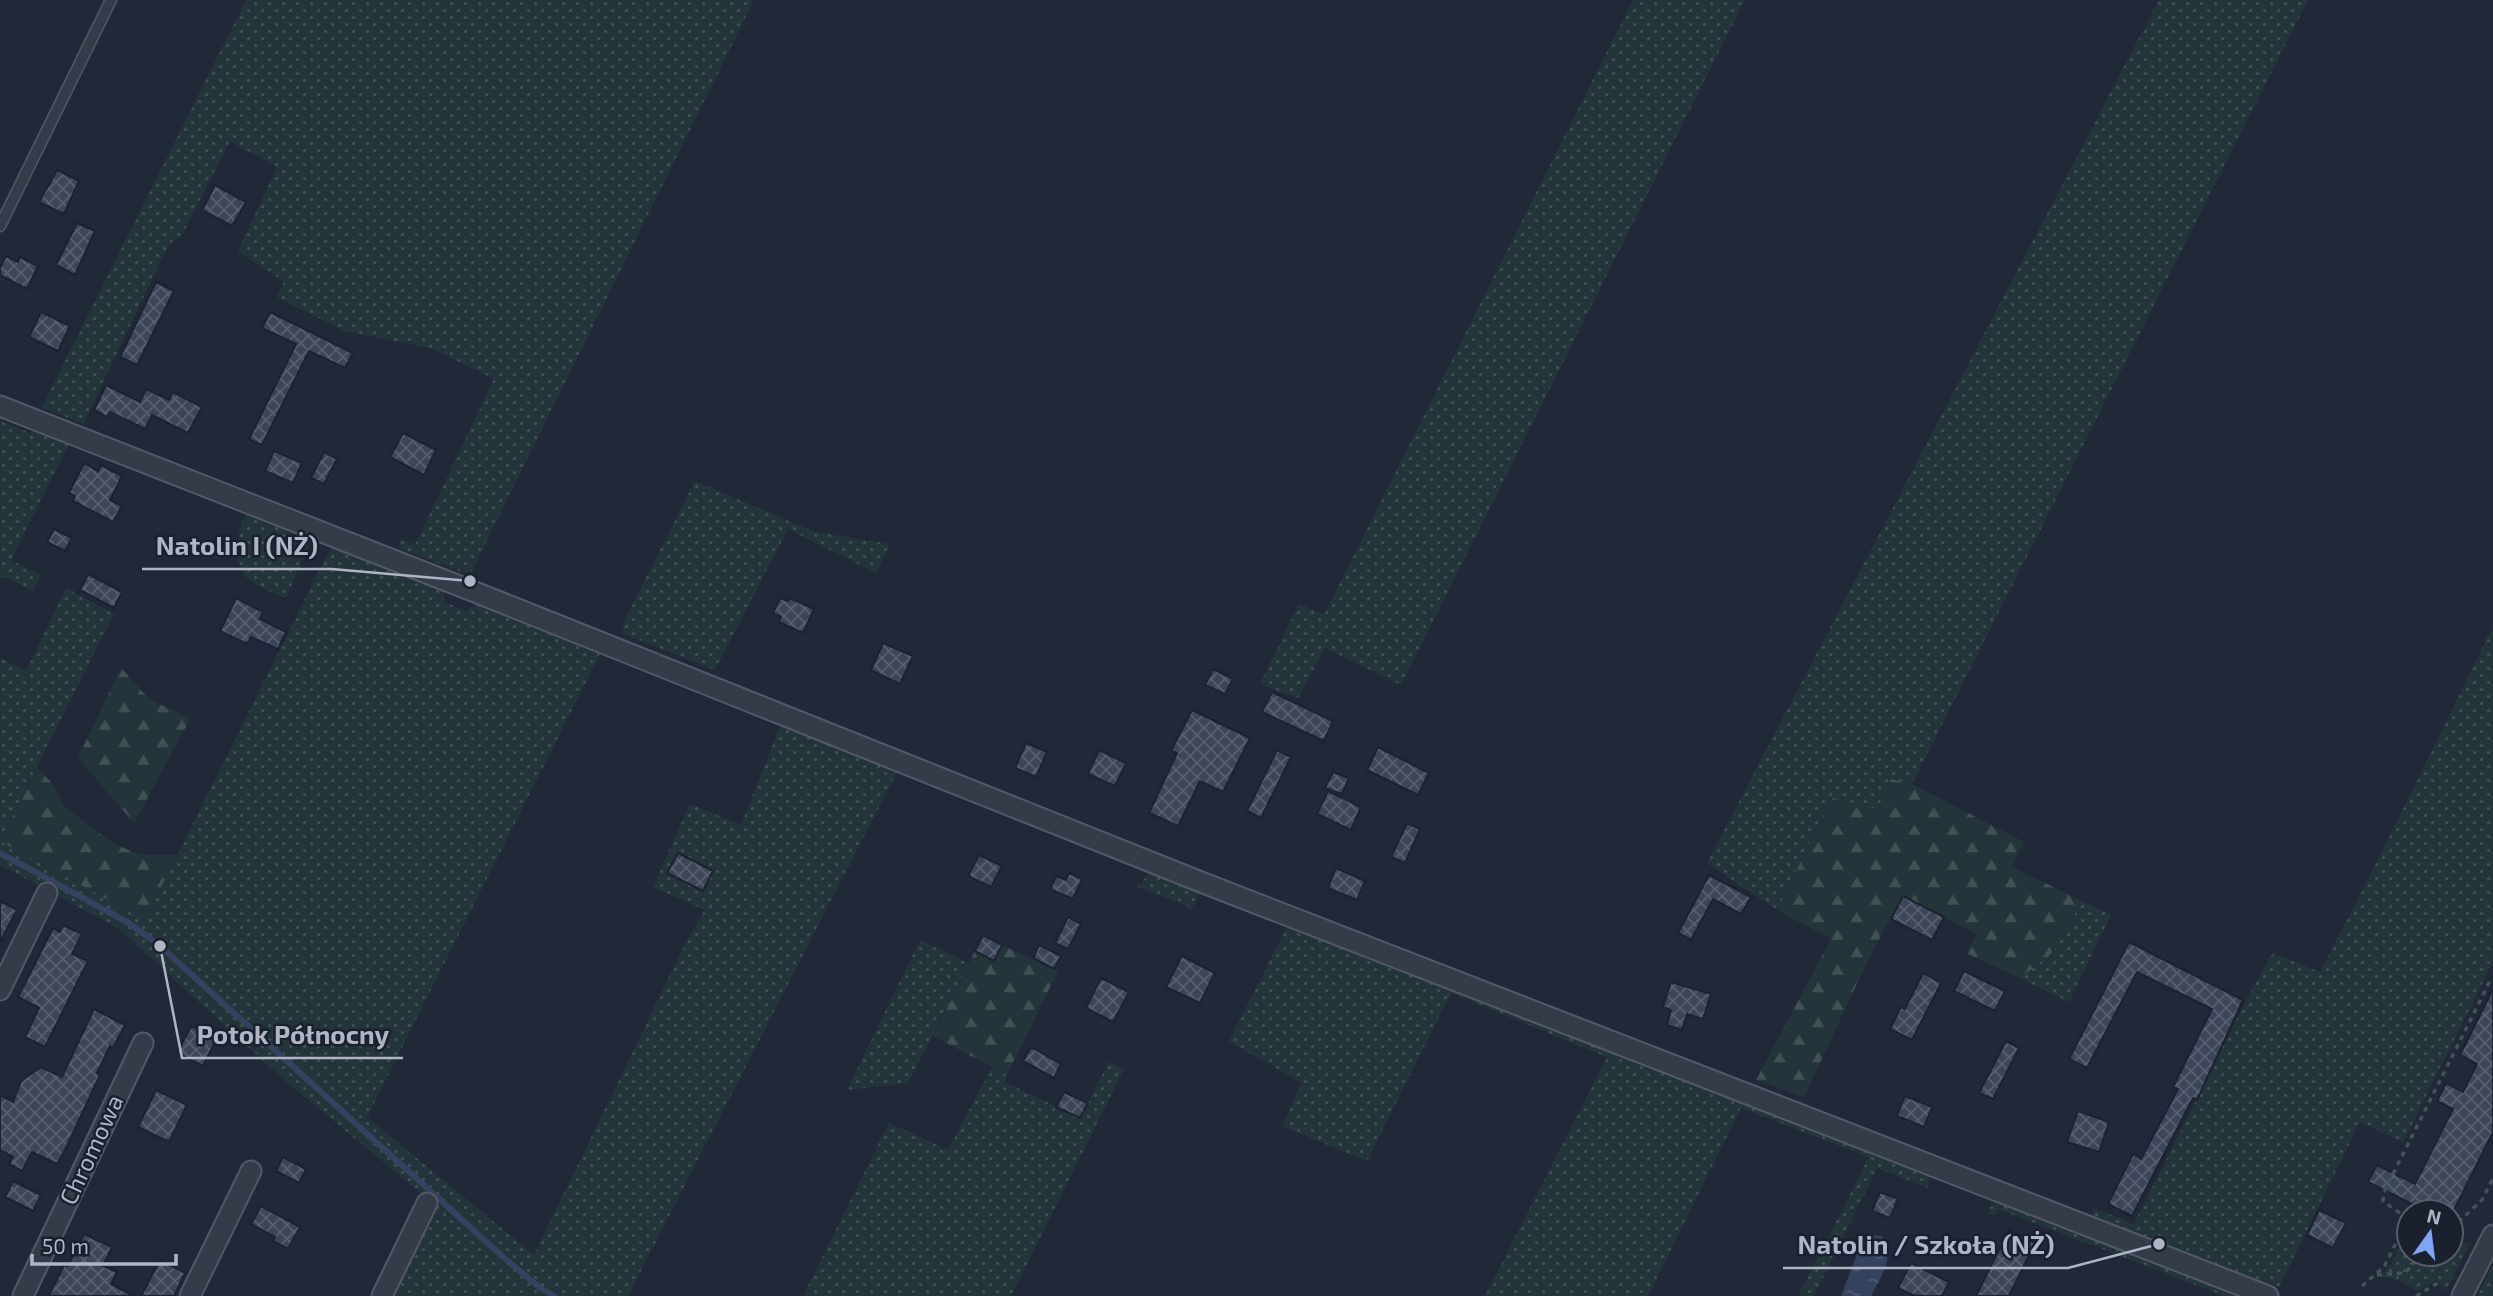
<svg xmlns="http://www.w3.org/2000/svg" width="2493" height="1296" viewBox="0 0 2493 1296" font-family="'Exo 2',sans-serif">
	<defs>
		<pattern id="green-dots" width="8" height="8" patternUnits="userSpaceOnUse" patternTransform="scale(1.75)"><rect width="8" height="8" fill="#23353a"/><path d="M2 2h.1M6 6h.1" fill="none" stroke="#405055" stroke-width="1.8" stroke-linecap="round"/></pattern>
		<pattern id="forest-firs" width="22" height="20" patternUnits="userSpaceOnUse" patternTransform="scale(1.75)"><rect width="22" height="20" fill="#23353a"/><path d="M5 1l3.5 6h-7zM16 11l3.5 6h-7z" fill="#405055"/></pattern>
		<pattern id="water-ripples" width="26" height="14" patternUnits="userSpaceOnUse" patternTransform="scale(1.75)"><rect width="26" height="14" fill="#344260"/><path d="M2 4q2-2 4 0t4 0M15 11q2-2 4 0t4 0" fill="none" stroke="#4f5b75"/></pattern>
		<pattern id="building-cross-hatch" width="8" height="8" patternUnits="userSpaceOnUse" patternTransform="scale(1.75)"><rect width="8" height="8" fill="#3d4659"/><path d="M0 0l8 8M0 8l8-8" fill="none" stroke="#565e6f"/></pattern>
	</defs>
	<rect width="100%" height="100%" fill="#212939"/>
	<path fill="url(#green-dots)" d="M246,0H754L470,575L398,548L401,539L415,545L494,379L431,348L344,331L277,297L284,282L238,251L277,167L230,141L181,237L169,244L83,424L42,407Z
		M1633,0H1745L1401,685L1325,648L1298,698L1260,684L1299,604L1324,615Z
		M2159,0H2308L1912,784L1891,779L1877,810L1831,798L1777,910L1707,863Z
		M0,421L31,433L34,427L70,442L11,560L41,575L33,591L3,576L0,580Z
		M695,481L815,532L890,544L876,573L788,529L715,670L624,634L622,625Z
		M248,510L312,537L286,598C274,593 257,587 247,578C230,561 238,528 248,510Z
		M332,545L444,589V602L466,611L479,602L601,652L367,1117L534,1255L689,936L705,910L653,887L690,804L741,825L781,724L897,772L628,1296H394L436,1206L281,1077L118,928L0,865V841L145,920Z
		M66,588L114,614L0,840V658L26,671Z
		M2493,626V962L2403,1142L2360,1122L2279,1287L2258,1280L2256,1284L2092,1220L2093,1208L2134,1224L2254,985L2273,953L2320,972L2388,840Z
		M1152,871L1201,891L1191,910L1186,905L1137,887Z
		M2082,901L2111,915L2069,1002L2020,978L2054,951Z
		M1289,923L1930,1174L1928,1188L1877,1168L1814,1296H1798L1869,1157L1741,1108L1648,1296H1485L1607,1057L1451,993L1367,1161L1282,1126L1302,1083L1229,1041Z
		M920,940L969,963L908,1083L847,1090Z
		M1109,1062L1124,1069L1011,1296H803L889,1123L948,1150L992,1067L1007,1075L1005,1082L1080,1118Z
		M1995,1197L2247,1296H2224L1998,1209L1995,1215L1988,1213Z
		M2409,1228V1254H2451V1239L2454,1243H2470L2446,1291L2437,1280L2417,1291L2401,1281L2381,1276L2392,1263Z
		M2493,1265V1296H2477Z"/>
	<path fill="url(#forest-firs)" d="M121,668L149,699L190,719L134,823L78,758Z
		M37,768L50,781L65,807L114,844L141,855H177L145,920L0,841Z
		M1891,779L1912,784L2024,842L2012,867L2082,901L2054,951L2020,978L1966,953L1977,934L1902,896L1869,958L1804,1097L1756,1080L1831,939L1777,910L1832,798L1877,809Z
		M1002,945L1058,971L1007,1075L933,1036L975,951L994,961Z"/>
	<path fill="url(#water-ripples)" d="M1872,1235L1882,1236C1895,1260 1882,1274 1871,1296H1841L1859,1249Z"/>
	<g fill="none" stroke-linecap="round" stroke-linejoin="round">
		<path stroke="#344260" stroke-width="6" d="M0,853L129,923L160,946L502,1256L539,1287L554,1296"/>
	</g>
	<path fill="url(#building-cross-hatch)" stroke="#1c2230" stroke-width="2" d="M57,170L79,181L64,214L39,202Z
		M215,185L246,202L232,226L202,210Z
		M77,223L95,231L75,275L56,265Z
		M6,256L18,262L20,257L38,266L27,289L0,275V268Z
		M156,282L174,291L137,365L120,357Z
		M41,312L70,326L58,351L29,337Z
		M270,312L353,353L345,368L309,351L262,445L249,439L296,344L262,328Z
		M106,385L140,402L146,389L169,400L173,392L202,407L188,433L152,415L145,429L110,412L107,417L94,410Z
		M403,433L436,450L424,475L390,457Z
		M274,451L302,463L293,483L265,471Z
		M324,452L337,459L324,484L311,478Z
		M84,463L98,471L101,465L122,476L110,500L122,506L113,522L73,501L75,496L69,493Z
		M54,529L72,538L65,551L47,542Z
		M88,574L122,592L114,608L80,590Z
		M236,598L263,612L260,619L286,632L278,649L251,637L247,644L220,631Z
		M780,598L788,601L790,598L814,609L803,633L779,622L781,617L773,613Z
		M883,643L913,656L900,684L871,670Z
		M1213,669L1233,679L1225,694L1205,685Z
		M1272,692L1333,721L1324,741L1262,712Z
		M1192,710L1250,738L1223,792L1200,781L1178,826L1149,813L1177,753L1171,751Z
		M1026,743L1047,752L1036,777L1015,768Z
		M1378,747L1429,773L1418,795L1367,770Z
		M1099,750L1126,763L1115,786L1088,774Z
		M1277,750L1291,757L1261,818L1247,811Z
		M1333,772L1349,778L1342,794L1325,788Z
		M1328,791L1361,807L1351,830L1317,814Z
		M1407,823L1420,829L1405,863L1391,857Z
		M678,853L713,871L703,891L667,873Z
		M979,855L1002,866L991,887L968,876Z
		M1336,868L1365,881L1357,900L1328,888Z
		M1069,873L1082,879L1073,899L1050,889L1056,876L1066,880Z
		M1709,875L1751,897L1741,914L1713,899L1691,940L1678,933Z
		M1903,896L1944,917L1932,940L1891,919Z
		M0,901L17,910L0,942Z
		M1068,917L1081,924L1068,949L1055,943Z
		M63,925L82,934L72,954L88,961L45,1047L25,1037L39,1008L18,997L53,928L60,932Z
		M983,935L1002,945L994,961L975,951Z
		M2129,942L2243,1000L2197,1100L2193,1098L2132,1216L2108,1204L2133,1154L2141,1159L2178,1089L2173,1087L2212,1009L2137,972L2087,1068L2069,1059Z
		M1039,945L1061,956L1054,969L1033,958Z
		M1182,956L1215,973L1200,1003L1166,987Z
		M1964,971L2005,991L1995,1011L1954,991Z
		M1923,973L1941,983L1912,1040L1890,1029L1901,1007L1905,1009Z
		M1101,978L1129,992L1113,1022L1086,1008Z
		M1671,982L1711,994L1703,1019L1687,1014L1682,1030L1667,1025L1671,1010L1663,1007Z
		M2493,989V1132L2453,1212H2428L2368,1182L2377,1165L2415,1184L2453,1109L2437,1101L2446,1083L2463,1092L2477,1064L2460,1055Z
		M94,1009L125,1025L113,1048L110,1046L97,1073L100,1075L66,1148L57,1164L32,1152L22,1171L9,1164L13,1157L0,1150V1095L13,1102L21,1081L41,1067L62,1077Z
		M191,1026L216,1040L203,1066L177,1053Z
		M2006,1041L2019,1048L1993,1099L1979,1093Z
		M1031,1047L1061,1064L1054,1078L1023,1061Z
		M156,1090L187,1105L169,1142L138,1127Z
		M1064,1092L1088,1103L1080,1118L1056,1107Z
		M1905,1096L1932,1107L1924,1127L1897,1116Z
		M2078,1111L2109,1122L2099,1152L2067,1142Z
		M283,1157L306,1169L299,1183L276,1171Z
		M13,1181L41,1195L33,1211L5,1197Z
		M1880,1192L1898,1199L1890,1218L1872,1211Z
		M261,1206L300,1227L288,1249L273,1241L275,1237L251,1224Z
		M2319,1210L2346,1223L2333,1248L2307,1235Z
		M2009,1230L2035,1243L2009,1296H1976Z
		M84,1234L112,1247L103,1266L117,1272L111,1284L134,1296H49L64,1265L68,1266Z
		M160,1260L185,1273L174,1296H141Z
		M1911,1263L1949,1282L1942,1296H1915L1898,1288Z"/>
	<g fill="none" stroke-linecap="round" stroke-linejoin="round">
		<defs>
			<path id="lane" d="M0,226L111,0"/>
			<path id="street" d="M0,406L480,594L1201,882L2268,1296
				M0,990L47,893
				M23,1296L143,1043
				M190,1296L251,1171
				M382,1296L427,1203
				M2462,1296L2493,1235"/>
		</defs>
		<use href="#lane" stroke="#525867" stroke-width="13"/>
		<use href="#street" stroke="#525867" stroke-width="23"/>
		<path stroke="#405257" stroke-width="3.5" stroke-dasharray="5 5" stroke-linecap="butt" d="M2408,1219L2383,1201L2384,1192L2490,981L2493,980
			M2451,1229L2482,1200L2493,1178
			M2451,1233L2457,1243
			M2377,1275L2405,1273L2421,1254
			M2362,1286L2384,1267L2408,1219
			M2416,1296L2438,1283"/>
		<use href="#lane" stroke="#343b49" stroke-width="10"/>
		<use href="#street" stroke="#343b49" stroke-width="19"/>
	</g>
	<g text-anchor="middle" stroke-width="5" stroke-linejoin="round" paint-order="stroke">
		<g font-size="24" fill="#afb5c5" stroke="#1a202e">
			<text transform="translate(92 1150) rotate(-65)" y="8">Chromowa</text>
		</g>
	</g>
	<path fill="none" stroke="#afb5c5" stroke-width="2.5" d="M470 581L332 569H142M160 946L182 1058H403M2159 1244L2068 1268H1783"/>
	<g fill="#afb5c5" stroke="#1a202e" stroke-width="2.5">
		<circle cx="470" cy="581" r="7"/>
		<circle cx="160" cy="946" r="7"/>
		<circle cx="2159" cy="1244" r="7"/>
	</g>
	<g font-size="26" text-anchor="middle" font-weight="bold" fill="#afb5c5" stroke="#1a202e" stroke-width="5" stroke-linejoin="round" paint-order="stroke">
		<text x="237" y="555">Natolin I (NŻ)</text>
		<text x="293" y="1044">Potok Północny</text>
		<text x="1926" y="1254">Natolin / Szkoła (NŻ)</text>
	</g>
	<g transform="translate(2430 1233) rotate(14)"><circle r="33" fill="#1a202e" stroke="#565c6a" stroke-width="2"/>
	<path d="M0-5L12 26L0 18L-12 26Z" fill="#81a4f8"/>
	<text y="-10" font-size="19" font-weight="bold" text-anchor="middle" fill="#afb5c5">N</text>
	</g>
	<path d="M32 1254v10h144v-10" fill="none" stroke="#afb5c5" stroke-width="3.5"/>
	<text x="42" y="1254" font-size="21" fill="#afb5c5" stroke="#1a202e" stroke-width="5" paint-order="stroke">50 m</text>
</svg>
